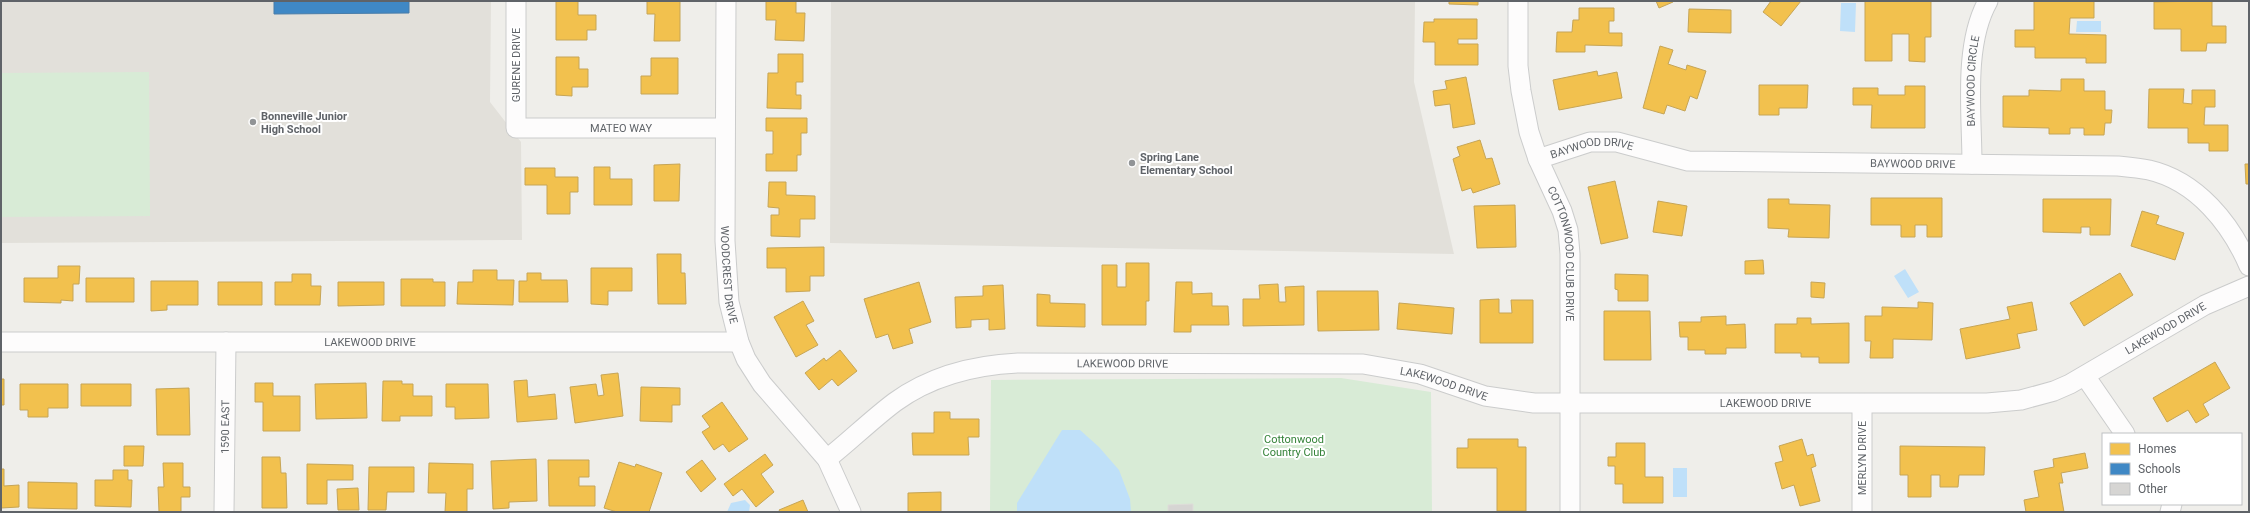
<svg xmlns="http://www.w3.org/2000/svg" width="2250" height="513" viewBox="0 0 2250 513" font-family="Roboto,sans-serif">
	<rect width="100%" height="100%" fill="#efeeea"/>
	<path fill="#e2e0da" d="M1,1H491L490,102L521,142L522,240L1,243Z
		M831,1H1415L1414,82L1454,254L830,243Z"/>
	<path fill="#d8ebd6" d="M149,72L150,216L1,217V73Z
		M1341,378L1431,392L1432,512H990L991,380Z"/>
	<path fill="#bfe0f9" d="M1841,3H1856L1855,32L1840,31Z
		M2077,21H2101V32H2076Z
		M1905,269L1919,292L1908,298L1894,276Z
		M1062,430H1080L1099,447L1119,470L1130,499L1131,512H1017V503Z
		M1673,468H1687V497H1673Z
		M745,500L750,505L749,512H727L731,503Z"/>
	<path fill="#f2c14e" stroke="#c6a556" d="M556,1H578V15H596V30H587V40H556Z
		M647,1H680V41H654L655,14H647Z
		M766,1H796V13H805L804,41L775,40L776,20H766Z
		M1449,1H1478V5L1449,4Z
		M1656,1H1673V2L1659,8Z
		M1771,1H1801L1781,26L1763,12Z
		M1865,1H1931V37H1925V62L1909,61V34H1892V61H1865Z
		M2034,1H2094V18H2070L2069,34L2106,35V63H2086V58H2035V47H2015V30H2034Z
		M2201,1H2212V26H2226V43H2207L2206,51H2181V29H2154V2Z
		M1579,8H1614V21H1609V33H1622V46L1585,45V52H1556L1557,32H1572L1573,20H1579Z
		M1689,9L1731,10V33L1688,32Z
		M1434,19H1477V39H1458V44H1478V65H1435V42H1423L1424,22H1434Z
		M1660,46L1673,50L1668,64L1686,70L1687,65L1706,71L1697,99L1690,96L1685,111L1667,105L1664,114L1643,108Z
		M778,54H803V82H796V95H801V109L767,108L768,73H778Z
		M556,57H579V69H588V87H572V96L556,95Z
		M651,58H678V94H641V76H651Z
		M1597,71L1598,76L1617,72L1622,98L1559,110L1553,80Z
		M1466,77L1475,124L1453,128L1450,104L1435,106L1433,91L1447,89L1445,81Z
		M2061,79H2084V91H2105V110H2112L2111,123H2105L2104,135H2084V128H2070V134H2049V128L2003,127V96H2029V90L2061,91Z
		M1759,85H1808L1807,108H1779V115H1759Z
		M1905,86H1925V128H1871L1872,105H1853V88H1878V95H1905Z
		M2149,89H2184L2183,103L2192,104V90H2215V107H2205L2204,125H2228V151H2209V143H2188V128H2148Z
		M766,118H807V133H801V155H797V171H766V154H773V131H766Z
		M1480,140L1486,159L1492,158L1500,184L1473,193L1471,188L1462,191L1453,159L1460,156L1457,147Z
		M680,164L679,201H654V165Z
		M2245,164H2249V184H2246Z
		M594,167H610V179H632V205H594Z
		M525,168H555V177H578V192H570V214H547V185H525Z
		M1615,181L1628,238L1601,244L1588,187Z
		M769,182H786V195L815,196V219H800V237L771,236V215H779V208L768,207Z
		M1871,198H1942V237H1927V225H1915V237H1901V225H1871Z
		M1768,199H1789V204L1830,205L1829,238L1788,237L1789,229L1768,228Z
		M2043,199H2111L2110,235H2090V227H2081V233L2043,232Z
		M1658,201L1687,206L1682,236L1653,232Z
		M1515,205L1516,247L1477,248L1474,206Z
		M2142,211L2159,216L2156,224L2184,233L2175,260L2131,246Z
		M824,247V276H810V291L786,292V268H767V248Z
		M657,254H681V273H685L686,304H658Z
		M1763,260L1764,274H1745V261Z
		M1126,263H1149V301H1146V325H1102V265H1117V287H1126Z
		M58,266H80L79,284H73V301L61,300V303L24,302V278H58Z
		M591,268H632V291H608V305L591,304Z
		M473,270H497V280H514L513,305L457,304L458,282H473Z
		M527,273H541V280H567L568,302H519V281H527Z
		M2120,273L2133,295L2084,326L2070,303Z
		M292,274H311V286H321L320,305H275V282H292Z
		M1615,274L1648,275V301H1618V290L1615,289Z
		M86,278H134V302H86Z
		M401,279H433V282H445V306H401Z
		M151,281H198V305H167V310L151,311Z
		M218,282H262V305H218Z
		M338,282H384V305L338,306Z
		M919,282L931,322L909,329L913,343L893,349L888,334L876,338L864,299Z
		M1176,282H1192V294L1212,293V306H1228L1229,325H1191V332H1174Z
		M1811,282L1825,283L1824,298L1811,297Z
		M1278,284L1279,302H1286L1285,287L1304,286V325L1243,326V299H1260L1259,285Z
		M1003,285L1005,329L989,330V319L971,320V327L956,328L955,297L983,296V286Z
		M1317,291H1378L1379,330L1318,331Z
		M1037,294L1050,295V303L1085,304V327L1037,326Z
		M1499,299V313H1512L1511,300H1533V343H1480V300Z
		M803,301L814,321L806,325L818,345L796,357L774,317Z
		M1918,302L1933,303L1932,340L1893,339V358H1870L1871,341H1865V316H1882V307L1918,308Z
		M2032,302L2037,330L2017,334L2020,348L1966,359L1960,329L2010,319L2007,307Z
		M1399,303L1454,308L1452,334L1397,329Z
		M1604,311H1650L1651,360H1604Z
		M1726,316V325L1745,324L1746,348H1726V354H1705V350H1688V337H1680L1679,322H1701V317Z
		M1797,318H1811V324L1849,323V363H1819V357H1801V353H1775V324H1797Z
		M840,350L857,371L838,386L832,379L819,390L805,373L824,358L826,361Z
		M2215,362L2230,388L2203,404L2209,415L2196,423L2188,410L2167,422L2153,398Z
		M618,373L623,416L575,423L570,387L596,384L598,396L604,395L601,375Z
		M1,379H4V405H1Z
		M527,380L528,397L555,394L557,419L517,422L514,381Z
		M383,381H402V384H413V396H432V416H400V421H382Z
		M255,383H273V396H300V431H263V402H255Z
		M366,383L367,418L316,419L315,384Z
		M20,384H68V408H48V417H28V410H20Z
		M81,384H131V406H81Z
		M446,384H488L489,418L455,419V407H446Z
		M641,387L680,388V405H672V422L640,421Z
		M189,388L190,435H157L156,389Z
		M722,402L748,439L729,452L723,444L714,450L702,432L710,427L702,416Z
		M934,412H950V419H979V437H968L969,455H913L912,433H934Z
		M1468,439H1518V447H1526V511H1497V468H1457V448H1468Z
		M1802,439L1807,456L1813,454L1816,466L1811,468L1820,501L1800,506L1794,485L1782,489L1775,463L1783,461L1779,446Z
		M1616,443H1645V477H1663V503H1623V484H1615V466H1608V457H1616Z
		M124,446H144L143,466H124Z
		M1900,446L1985,447L1984,475H1959L1958,487H1940V475H1931V497H1908V475H1900Z
		M2085,453L2088,468L2061,473L2063,483H2059L2064,512H2026L2024,500L2039,497L2034,471L2054,467L2053,459Z
		M765,454L773,465L761,474L774,492L756,507L742,489L733,496L724,484Z
		M262,457H280L281,473H286L287,508H262Z
		M536,459L537,501L509,502V508L493,509L491,461Z
		M548,460H589V477H579V486H595V506H549Z
		M702,460L716,479L701,492L686,472Z
		M619,462L635,467L636,464L662,473L649,512H617L604,508Z
		M163,463H183V487H190V497H181V512H159L158,487H164Z
		M429,463L473,464V489H467V512H445L446,493H428Z
		M307,464L353,465V480H327V504H307Z
		M369,467H414V492H387L386,510H368Z
		M1,469H4V486L19,485V507L1,508Z
		M113,470H128V480H132L131,507L95,506V480H113Z
		M28,482L77,483V509L28,508Z
		M358,488L359,510H338L337,489Z
		M941,492V512H908V493Z
		M803,500L808,512H780L779,510Z"/>
	<path fill="#3f88c5" stroke="#497da9" d="M274,1H409V13L274,14Z"/>
	<path fill="#d6d5d3" stroke="#deddd9" d="M1193,504V512H1168V505Z"/>
	<g fill="none" stroke-linecap="round" stroke-linejoin="round">
		<defs>
			<g id="minor">
				<path id="s1" d="M516,1V128H725"/>
				<path id="s2" d="M726,1L725,241L729,302L739,342L746,359L762,384L827,459L851,512"/>
				<path id="s3" d="M1518,1V66L1521,91L1529,132L1538,159L1562,211L1568,230L1570,254V512"/>
				<path id="s4" d="M1538,159L1590,142H1617L1688,161L2118,166C2128,167 2139,168 2149,170C2197,181 2231,224 2249,266"/>
				<path id="s5" d="M1972,164C1972,114 1963,45 1988,1"/>
				<path id="s6" d="M1,342H739"/>
				<path d="M2085,376L2125,434"/>
				<path id="s7" d="M827,459C850,441 871,420 895,402C931,376 975,365 1018,363L1363,364L1420,374L1485,396L1534,403H1987L2021,400L2054,391L2070,384L2205,305L2249,286"/>
				<path id="s8" d="M224,512L226,342"/>
				<path d="M1862,512V404"/>
				<path d="M2170,512L2172,504"/>
			</g>
		</defs>
		<use href="#minor" stroke="#cbcccc" stroke-width="21"/>
		<use href="#minor" stroke="#fdfcfc" stroke-width="19"/>
	</g>
	<g fill="#919496" stroke="#fff" stroke-width="1.5">
		<circle cx="253" cy="122" r="4"/>
		<circle cx="1132" cy="163" r="4"/>
	</g>
	<g text-anchor="middle" stroke-width="4" stroke-linejoin="round" paint-order="stroke">
		<g font-size="11" fill="#5f6368" stroke="#fff">
			<text transform="translate(516 65) rotate(-90)" y="4">GURENE DRIVE</text>
			<text dy="4" stroke="none"><textPath href="#s5" startOffset="83">BAYWOOD CIRCLE</textPath></text>
			<text dy="4" stroke="none"><textPath href="#s1" startOffset="232">MATEO WAY</textPath></text>
			<text dy="4" stroke="none"><textPath href="#s4" startOffset="56">BAYWOOD DRIVE</textPath></text>
			<text dy="4" stroke="none"><textPath href="#s4" startOffset="380">BAYWOOD DRIVE</textPath></text>
			<text dy="4" stroke="none"><textPath href="#s3" startOffset="260">COTTONWOOD CLUB DRIVE</textPath></text>
			<text dy="4" stroke="none"><textPath href="#s2" startOffset="274">WOODCREST DRIVE</textPath></text>
			<text dy="4" stroke="none"><textPath href="#s7" startOffset="1390">LAKEWOOD DRIVE</textPath></text>
			<text dy="4" stroke="none"><textPath href="#s6" startOffset="369">LAKEWOOD DRIVE</textPath></text>
			<text dy="4" stroke="none"><textPath href="#s7" startOffset="324">LAKEWOOD DRIVE</textPath></text>
			<text dy="4" stroke="none"><textPath href="#s7" startOffset="648">LAKEWOOD DRIVE</textPath></text>
			<text dy="4" stroke="none"><textPath href="#s7" startOffset="972">LAKEWOOD DRIVE</textPath></text>
			<text dy="4" stroke="none"><textPath href="#s8" startOffset="85">1590 EAST</textPath></text>
			<text transform="translate(1862 458) rotate(-90)" y="4">MERLYN DRIVE</text>
		</g>
		<g font-size="11" font-weight="bold" fill="#5f6368" stroke="#fff" text-anchor="start">
			<text x="261" y="120">Bonneville Junior<tspan x="261" dy="13">High School</tspan></text>
			<text x="1140" y="161">Spring Lane<tspan x="1140" dy="13">Elementary School</tspan></text>
		</g>
		<g font-size="11" fill="#348238" stroke="#fff">
			<text x="1294" y="443">Cottonwood<tspan x="1294" dy="13">Country Club</tspan></text>
		</g>
	</g>
	<rect width="2250" height="513" fill="none" stroke="#5f6368" stroke-width="4"/>
	<rect x="2102" y="433" width="140" height="72" fill="#ffffff" stroke="#bfc1c3"/>
	<rect x="2110" y="443" width="20" height="12" fill="#f2c14e" stroke="#bfc1c3"/>
	<text x="2138" y="453" font-size="12" fill="#5f6368">Homes</text>
	<rect x="2110" y="463" width="20" height="12" fill="#3f88c5" stroke="#bfc1c3"/>
	<text x="2138" y="473" font-size="12" fill="#5f6368">Schools</text>
	<rect x="2110" y="483" width="20" height="12" fill="#d6d5d3" stroke="#bfc1c3"/>
	<text x="2138" y="493" font-size="12" fill="#5f6368">Other</text>
</svg>
